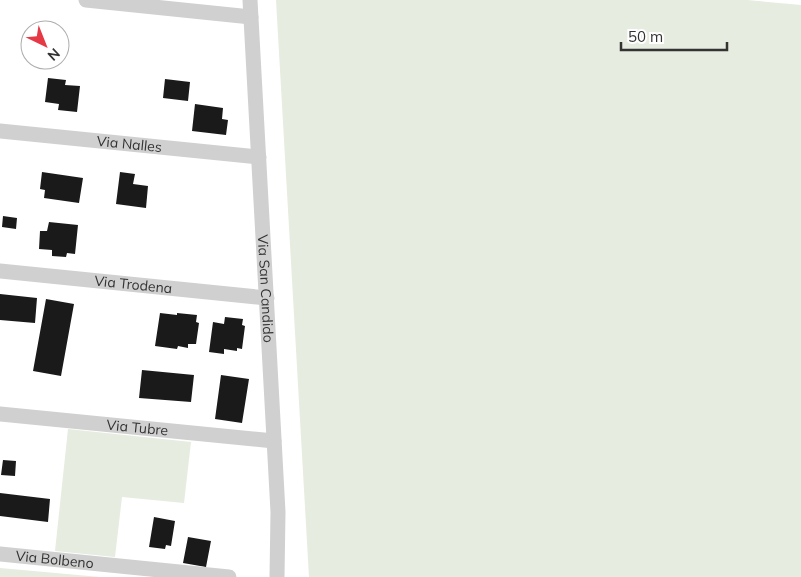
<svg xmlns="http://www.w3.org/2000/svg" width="801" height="577" viewBox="0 0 801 577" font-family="Mulish,sans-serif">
	<rect width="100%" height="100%" fill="#fff"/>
	<path fill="#e6ecdf" d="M276,0H747L801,5V577H309Z
		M68,429L191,442L184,503L122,497L115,557L55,551Z
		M0,568L100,577H0Z"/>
	<path fill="#1a1a1a" d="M48,78L66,80L65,85L80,86L77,112L58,110L59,104L45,102Z
		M165,79L190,82L188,101L163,98Z
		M195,104L223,108L222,119L228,120L226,135L192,131Z
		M42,172L83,178L79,203L44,198L45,190L40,189Z
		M120,172L135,174L133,184L148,186L146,208L116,204Z
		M3,216L17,218L16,229L2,227Z
		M49,222L78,225L75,254L67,253L66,257L52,256V250L39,249L40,231H47Z
		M0,294L37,298L35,323L0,320Z
		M46,299L74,304L61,376L33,371Z
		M160,313L177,315V313L197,315L196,322L199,323L196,344H188V348L178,346L177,349L155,346Z
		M225,317L243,319L242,325L245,326L242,349L237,348V351L224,349V354L209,352L213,322L224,324Z
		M142,370L194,375L191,402L139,398Z
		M221,375L249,379L242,423L215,419Z
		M3,460L16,461L15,476L1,475Z
		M0,493L50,499L48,522L0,516Z
		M154,517L175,521L171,546L166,545L165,549L149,547Z
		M188,537L211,541L206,567L183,563Z"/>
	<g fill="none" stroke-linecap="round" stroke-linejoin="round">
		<g stroke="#d0d0d0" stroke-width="15">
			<path d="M86,0L251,17"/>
			<path id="s1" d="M250,0L278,512L277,577"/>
			<path id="s2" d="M0,131L259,157"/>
			<path id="s3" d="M0,271L267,298"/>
			<path id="s4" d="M0,414L274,441"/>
			<path id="s5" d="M0,554L229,577"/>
		</g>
	</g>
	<g text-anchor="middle" stroke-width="5" stroke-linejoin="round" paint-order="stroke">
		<g font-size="14" fill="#333" stroke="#fff">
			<text dy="5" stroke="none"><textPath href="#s2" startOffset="130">Via Nalles</textPath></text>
			<text dy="5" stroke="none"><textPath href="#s3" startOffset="134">Via Trodena</textPath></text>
			<text dy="5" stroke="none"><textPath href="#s1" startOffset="289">Via San Candido</textPath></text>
			<text dy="5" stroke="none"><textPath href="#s4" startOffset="138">Via Tubre</textPath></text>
			<text dy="5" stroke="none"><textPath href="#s5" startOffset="55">Via Bolbeno</textPath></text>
		</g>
	</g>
	<g transform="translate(45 45) rotate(137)"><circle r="24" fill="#ffffff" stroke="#adadad"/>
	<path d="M0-4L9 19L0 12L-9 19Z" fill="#e63946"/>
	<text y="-8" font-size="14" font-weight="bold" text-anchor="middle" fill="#333333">N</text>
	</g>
	<path d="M621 42v8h106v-8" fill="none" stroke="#333333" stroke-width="2.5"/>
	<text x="628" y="42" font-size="15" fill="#333333" stroke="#ffffff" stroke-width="4" paint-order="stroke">50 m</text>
</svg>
